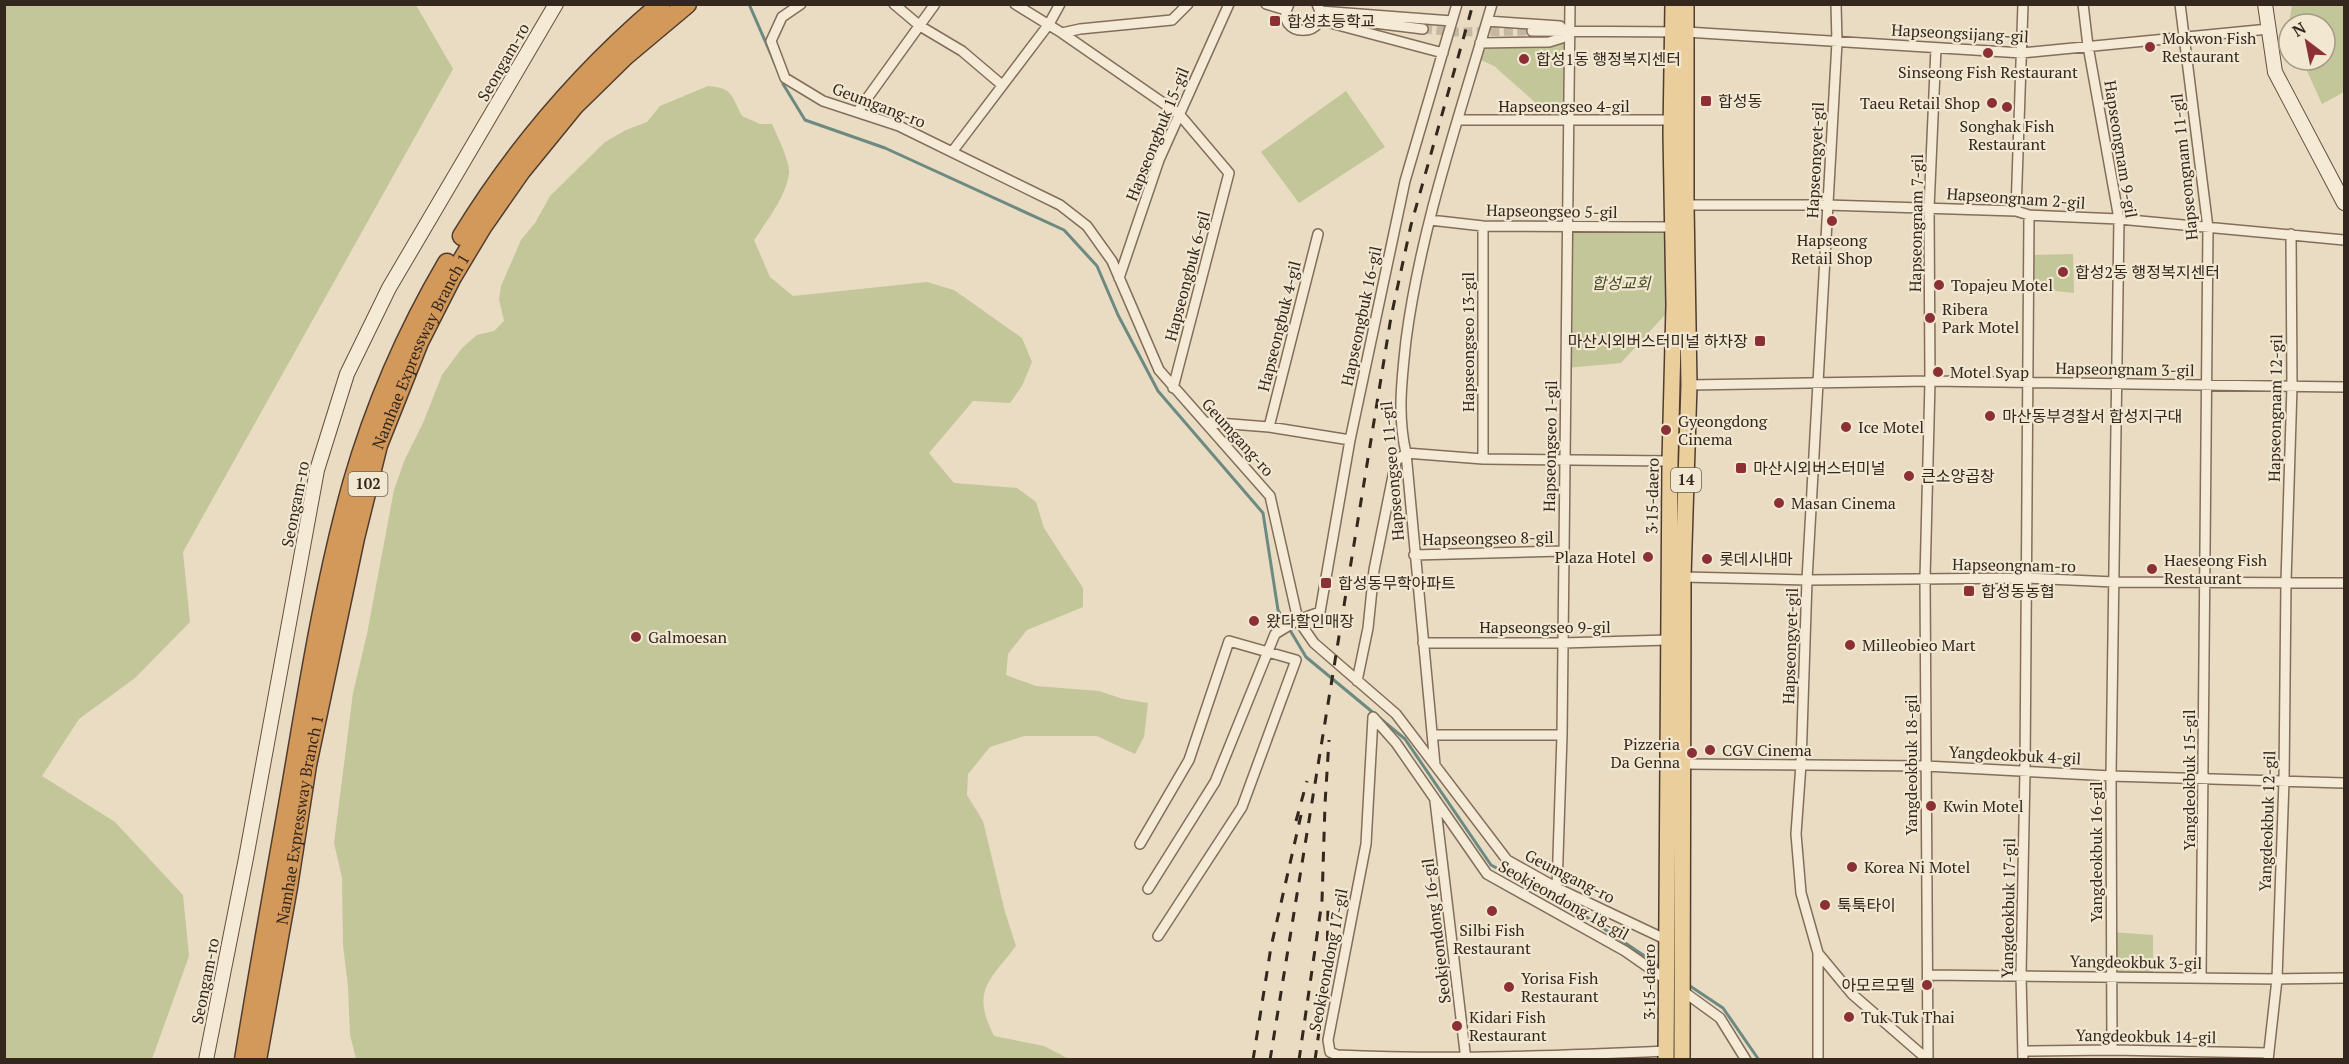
<svg xmlns="http://www.w3.org/2000/svg" width="2349" height="1064" viewBox="0 0 2349 1064" font-family="'PT Serif','Noto Sans KR',serif">
	<rect width="100%" height="100%" fill="#e9dcc3"/>
	<path fill="#c2c698" d="M5,4L416,5L453,69L183,552L190,622L135,678L79,719L42,776L115,822L183,895L189,956L152,1059H5Z
		M2292,5H2344V92L2322,104L2302,60H2325V24H2289Z
		M1565,32L1569,122L1547,121L1546,112L1494,66L1479,59L1480,43L1549,42Z
		M708,86C733,88 731,95 742,116L760,124H772C777,136 790,161 789,173C787,195 766,222 754,240L770,277L793,296L927,282L954,290L1022,338L1032,362L1022,386L1010,403L973,401L929,453L954,483L1017,488L1036,502L1044,528L1083,588V607L1027,630L1008,654L1006,675L1036,686L1099,691L1123,699L1148,703L1144,737L1135,754L1097,736H1024L990,747L968,774L967,795L983,821L1005,912L1016,946C989,981 971,991 994,1036L1044,1046L1069,1059H356L350,1035L348,986L343,945L342,878L334,843L353,693L367,634L394,490L405,459L423,423L442,375L462,348L477,335L494,331L504,321L499,299L501,286L521,240L535,223L550,196L605,142L626,130L647,122L660,106Z
		M1346,91L1385,147L1299,203L1261,152Z
		M1568,227H1672L1674,305L1621,363L1566,368Z
		M2073,254L2074,293L2028,288L2029,255Z
		M2111,932L2153,935V978L2111,977Z"/>
	<g fill="none" stroke-linecap="round" stroke-linejoin="round">
		<path stroke="#6c8a81" stroke-width="3" d="M749,4L776,66
			M783,84L805,120L885,148L1064,230L1097,266L1118,315L1158,391L1263,513L1278,610L1306,657L1405,739L1491,865L1585,916L1661,967
			M1687,984L1723,1008L1759,1060"/>
		<path stroke="#c5b8a2" stroke-width="9" stroke-dasharray="9 4.5" stroke-linecap="butt" d="M1423,29L1456,32L1532,31"/>
		<defs>
			<path id="street" d="M801,4L782,17L771,41L785,78L823,101L899,126L1060,205L1087,226L1112,261L1159,370L1270,496L1298,620L1314,643L1396,714L1507,860L1557,888L1667,940
				M894,4L920,26L962,51L1002,85
				M1015,4L1062,33L1179,114L1229,173L1173,388
				M1266,4L1286,10
				M1289,4C1271,39 1335,39 1317,4
				M1836,4L1837,42L1807,580L1801,764L1796,834L1801,893L1818,953L1852,994L1928,1060
				M2083,4L2088,46L2119,219L2111,776L2112,1050
				M2180,4L2208,228L2201,978
				M1320,11L1452,21
				M1325,17L1423,29
				M1319,20L1443,53
				M1532,31L1686,32L2022,53L2269,29
				M1062,33L1080,29L1172,20L1188,4
				M1480,43L1549,42L1562,38L1565,32L1560,26L1487,21
				M858,111L935,4
				M1458,120H1671
				M952,152L1049,24L1060,4
				M1686,205H1827L2016,211L2029,215L2119,219L2344,240
				M2016,211L2023,4
				M1430,220L1483,226L1672,227
				M1119,278L1159,160L1229,4
				M1689,385L1930,381L2344,387
				M1206,422L1269,427L1350,440
				M1269,427L1318,234
				M1483,459V226
				M1414,555L1563,551
				M1683,577L1807,580L2027,578L2114,582L2344,583
				M1423,643H1562L1668,640
				M1357,681L1368,628L1374,570L1396,461L1406,453L1483,459L1670,461
				M1373,717L1366,844L1328,1040L1330,1052L1337,1055C1447,1060 1556,1056 1666,1051
				M1373,717L1396,743L1487,874L1625,951L1668,981
				M1434,735H1562
				M1683,764L1926,766L2111,776L2344,783
				M1435,765L1406,453C1397,414 1402,379 1406,340C1421,226 1460,115 1492,4
				M1435,801L1466,1060
				M1140,844L1189,760L1229,641L1296,660L1242,807L1158,936
				M1557,888L1562,735L1570,4
				M1148,889L1215,782L1275,634L1298,620L1320,612L1350,440L1405,181L1457,4
				M1928,975L2277,979L2344,978
				M1680,989L1720,1018L1746,1060
				M2023,1051L2112,1050L2269,1053
				M1818,1060V953
				M1928,1060L1925,579L1930,381L1929,208L1936,48
				M2023,1060L2021,975L2025,771L2029,215
				M2268,1060L2277,979L2284,781L2286,582L2292,386L2291,234"/>
			<path id="secondary" d="M2265,4L2275,72L2344,203
				M206,1060L246,858L317,470L347,374L389,288L556,4"/>
			<path id="primary" d="M1666,1060L1670,461L1674,305L1671,133L1673,4
				M1682,1060L1683,577L1689,385L1686,205V4"/>
			<g id="highway">
				<path d="M462,236C516,148 582,71 661,4"/>
				<path d="M244,1060C259,967 276,874 292,782C309,682 325,581 352,484C374,407 407,331 447,263"/>
				<path id="s1" d="M257,1060L288,887L307,765L355,538L378,445L419,342L452,277L482,227L521,171L574,106L625,56L687,4"/>
			</g>
		</defs>
		<use href="#street" stroke="#826e5b" stroke-width="12"/>
		<use href="#secondary" stroke="#64503e" stroke-width="16"/>
		<use href="#primary" stroke="#503d2f" stroke-width="18"/>
		<use href="#highway" stroke="#503d2f" stroke-width="21"/>
		<use href="#street" stroke="#f5ead5" stroke-width="9"/>
		<use href="#secondary" stroke="#f5ead5" stroke-width="14"/>
		<use href="#primary" stroke="#eacf9d" stroke-width="15"/>
		<use href="#highway" stroke="#d2995a" stroke-width="18"/>
		<path stroke="#33271e" stroke-width="3" stroke-dasharray="10 10" stroke-linecap="butt" d="M1296,821L1307,781
			M1253,1060L1271,947L1301,815
			M1270,1060L1391,317L1411,225L1473,4
			M1299,1060L1322,901L1325,804L1329,740
			M1315,1060L1327,974L1328,907"/>
	</g>
	<g fill="#8b3135" stroke="#f2e7d1" stroke-width="2">
		<rect x="1269" y="15" width="12" height="12" rx="3"/>
		<circle cx="2150" cy="47" r="6"/>
		<circle cx="1988" cy="53" r="6"/>
		<circle cx="1524" cy="59" r="6"/>
		<rect x="1700" y="95" width="12" height="12" rx="3"/>
		<circle cx="1992" cy="103" r="6"/>
		<circle cx="2007" cy="107" r="6"/>
		<circle cx="1832" cy="221" r="6"/>
		<circle cx="2063" cy="272" r="6"/>
		<circle cx="1939" cy="285" r="6"/>
		<circle cx="1930" cy="318" r="6"/>
		<rect x="1754" y="335" width="12" height="12" rx="3"/>
		<circle cx="1938" cy="372" r="6"/>
		<circle cx="1990" cy="416" r="6"/>
		<circle cx="1846" cy="427" r="6"/>
		<circle cx="1666" cy="430" r="6"/>
		<rect x="1735" y="462" width="12" height="12" rx="3"/>
		<circle cx="1909" cy="476" r="6"/>
		<circle cx="1779" cy="503" r="6"/>
		<circle cx="1648" cy="557" r="6"/>
		<circle cx="1707" cy="559" r="6"/>
		<circle cx="2152" cy="569" r="6"/>
		<rect x="1320" y="577" width="12" height="12" rx="3"/>
		<rect x="1963" y="585" width="12" height="12" rx="3"/>
		<circle cx="1254" cy="621" r="6"/>
		<circle cx="636" cy="637" r="6"/>
		<circle cx="1850" cy="645" r="6"/>
		<circle cx="1710" cy="750" r="6"/>
		<circle cx="1692" cy="753" r="6"/>
		<circle cx="1931" cy="806" r="6"/>
		<circle cx="1852" cy="867" r="6"/>
		<circle cx="1825" cy="905" r="6"/>
		<circle cx="1492" cy="911" r="6"/>
		<circle cx="1927" cy="985" r="6"/>
		<circle cx="1509" cy="987" r="6"/>
		<circle cx="1849" cy="1017" r="6"/>
		<circle cx="1457" cy="1026" r="6"/>
	</g>
	<g text-anchor="middle" stroke-width="4.5" stroke-linejoin="round" paint-order="stroke">
		<g fill="#f2e7d1" stroke="#6c6154" stroke-width="1.5">
			<rect x="1671" y="468" width="30" height="24" rx="4.5"/>
			<rect x="348.5" y="472" width="39" height="24" rx="4.5"/>
		</g>
		<g font-size="15" font-weight="bold" fill="#33271e">
			<text x="1686" y="485">14</text>
			<text x="368" y="489">102</text>
		</g>
		<g font-size="16" fill="#33271e" stroke="#f2e7d1" text-anchor="start">
			<text x="1287" y="27">합성초등학교</text>
			<text x="2162" y="44">Mokwon Fish<tspan x="2162" dy="18">Restaurant</tspan></text>
			<text x="1536" y="65">합성1동 행정복지센터</text>
			<text x="1988" y="78" text-anchor="middle">Sinseong Fish Restaurant</text>
			<text x="1718" y="107">합성동</text>
			<text x="1980" y="109" text-anchor="end">Taeu Retail Shop</text>
			<text x="2007" y="132" text-anchor="middle">Songhak Fish<tspan x="2007" dy="18">Restaurant</tspan></text>
			<text x="1832" y="246" text-anchor="middle">Hapseong<tspan x="1832" dy="18">Retail Shop</tspan></text>
			<text x="2075" y="278">합성2동 행정복지센터</text>
			<text x="1951" y="291">Topajeu Motel</text>
			<text x="1942" y="315">Ribera<tspan x="1942" dy="18">Park Motel</tspan></text>
			<text x="1748" y="347" text-anchor="end">마산시외버스터미널 하차장</text>
			<text x="1950" y="378">Motel Syap</text>
			<text x="2002" y="422">마산동부경찰서 합성지구대</text>
			<text x="1678" y="427">Gyeongdong<tspan x="1678" dy="18">Cinema</tspan></text>
			<text x="1858" y="433">Ice Motel</text>
			<text x="1753" y="474">마산시외버스터미널</text>
			<text x="1921" y="482">큰소양곱창</text>
			<text x="1791" y="509">Masan Cinema</text>
			<text x="1636" y="563" text-anchor="end">Plaza Hotel</text>
			<text x="1719" y="565">롯데시내마</text>
			<text x="2164" y="566">Haeseong Fish<tspan x="2164" dy="18">Restaurant</tspan></text>
			<text x="1338" y="589">합성동무학아파트</text>
			<text x="1981" y="597">합성동농협</text>
			<text x="1266" y="627">왔다할인매장</text>
			<text x="648" y="643">Galmoesan</text>
			<text x="1862" y="651">Milleobieo Mart</text>
			<text x="1680" y="750" text-anchor="end">Pizzeria<tspan x="1680" dy="18">Da Genna</tspan></text>
			<text x="1722" y="756">CGV Cinema</text>
			<text x="1943" y="812">Kwin Motel</text>
			<text x="1864" y="873">Korea Ni Motel</text>
			<text x="1837" y="911">툭툭타이</text>
			<text x="1492" y="936" text-anchor="middle">Silbi Fish<tspan x="1492" dy="18">Restaurant</tspan></text>
			<text x="1521" y="984">Yorisa Fish<tspan x="1521" dy="18">Restaurant</tspan></text>
			<text x="1915" y="991" text-anchor="end">아모르모텔</text>
			<text x="1469" y="1023">Kidari Fish<tspan x="1469" dy="18">Restaurant</tspan></text>
			<text x="1861" y="1023">Tuk Tuk Thai</text>
		</g>
		<g font-size="16" fill="#33271e" stroke="#f2e7d1">
			<text transform="translate(1960 33) rotate(3)" y="6">Hapseongsijang-gil</text>
			<text transform="translate(503 62) rotate(-60)" y="6">Seongam-ro</text>
			<text transform="translate(879 105) rotate(21)" y="6">Geumgang-ro</text>
			<text x="1564" y="112">Hapseongseo 4-gil</text>
			<text transform="translate(1157 134) rotate(-68)" y="6">Hapseongbuk 15-gil</text>
			<text transform="translate(2121 149) rotate(81)" y="6">Hapseongnam 9-gil</text>
			<text transform="translate(1815 160) rotate(-87)" y="6">Hapseongyet-gil</text>
			<text transform="translate(2184 167) rotate(-96)" y="6">Hapseongnam 11-gil</text>
			<text transform="translate(2016 198) rotate(4)" y="6">Hapseongnam 2-gil</text>
			<text transform="translate(1552 211) rotate(1)" y="6">Hapseongseo 5-gil</text>
			<text transform="translate(1916 223) rotate(-89)" y="6">Hapseongnam 7-gil</text>
			<text transform="translate(1187 276) rotate(-75)" y="6">Hapseongbuk 6-gil</text>
			<text transform="translate(1361 316) rotate(-78)" y="6">Hapseongbuk 16-gil</text>
			<text transform="translate(1279 326) rotate(-76)" y="6">Hapseongbuk 4-gil</text>
			<text transform="translate(1468 342) rotate(-90)" y="6">Hapseongseo 13-gil</text>
			<text dy="6" stroke="none"><textPath href="#s1" startOffset="730">Namhae Expressway Branch 1</textPath></text>
			<text transform="translate(2125 369) rotate(1)" y="6">Hapseongnam 3-gil</text>
			<text transform="translate(2275 408) rotate(-89)" y="6">Hapseongnam 12-gil</text>
			<text transform="translate(1238 437) rotate(48)" y="6">Geumgang-ro</text>
			<text transform="translate(1550 446) rotate(-89)" y="6">Hapseongseo 1-gil</text>
			<text transform="translate(1392 471) rotate(-95)" y="6">Hapseongseo 11-gil</text>
			<text transform="translate(1652 496) rotate(-89)" y="6">3·15-daero</text>
			<text transform="translate(295 504) rotate(-79)" y="6">Seongam-ro</text>
			<text transform="translate(1488 538) rotate(-1)" y="6">Hapseongseo 8-gil</text>
			<text transform="translate(2014 565) rotate(1)" y="6">Hapseongnam-ro</text>
			<text x="1545" y="633">Hapseongseo 9-gil</text>
			<text transform="translate(1790 646) rotate(-88)" y="6">Hapseongyet-gil</text>
			<text transform="translate(2015 755) rotate(3)" y="6">Yangdeokbuk 4-gil</text>
			<text transform="translate(1911 765) rotate(-90)" y="6">Yangdeokbuk 18-gil</text>
			<text transform="translate(2189 780) rotate(-90)" y="6">Yangdeokbuk 15-gil</text>
			<text dy="6" stroke="none"><textPath href="#s1" startOffset="244">Namhae Expressway Branch 1</textPath></text>
			<text transform="translate(2267 821) rotate(-88)" y="6">Yangdeokbuk 12-gil</text>
			<text transform="translate(2096 852) rotate(-90)" y="6">Yangdeokbuk 16-gil</text>
			<text transform="translate(1570 876) rotate(27)" y="6">Geumgang-ro</text>
			<text transform="translate(1564 900) rotate(29)" y="6">Seokjeondong 18-gil</text>
			<text transform="translate(2008 908) rotate(-89)" y="6">Yangdeokbuk 17-gil</text>
			<text transform="translate(1436 931) rotate(-97)" y="6">Seokjeondong 16-gil</text>
			<text transform="translate(1328 960) rotate(-79)" y="6">Seokjeondong 17-gil</text>
			<text transform="translate(2136 962) rotate(1)" y="6">Yangdeokbuk 3-gil</text>
			<text transform="translate(205 981) rotate(-79)" y="6">Seongam-ro</text>
			<text transform="translate(1649 982) rotate(-90)" y="6">3·15-daero</text>
			<text transform="translate(2146 1036) rotate(1)" y="6">Yangdeokbuk 14-gil</text>
		</g>
		<g font-size="16" font-style="italic" fill="#454e26" stroke="#f2e7d1">
			<text x="1621" y="289">합성교회</text>
		</g>
	</g>
	<rect width="2349" height="1064" fill="none" stroke="#33271e" stroke-width="12"/>
	<g transform="translate(2307 42) rotate(328)"><circle r="28" fill="#f2e7d1" stroke="#a69a89" stroke-width="1.5"/>
	<path d="M0-4.5L10 22L0 15L-10 22Z" fill="#8b3135"/>
	<text y="-9" font-size="16" font-weight="bold" text-anchor="middle" fill="#33271e">N</text>
	</g>
</svg>
